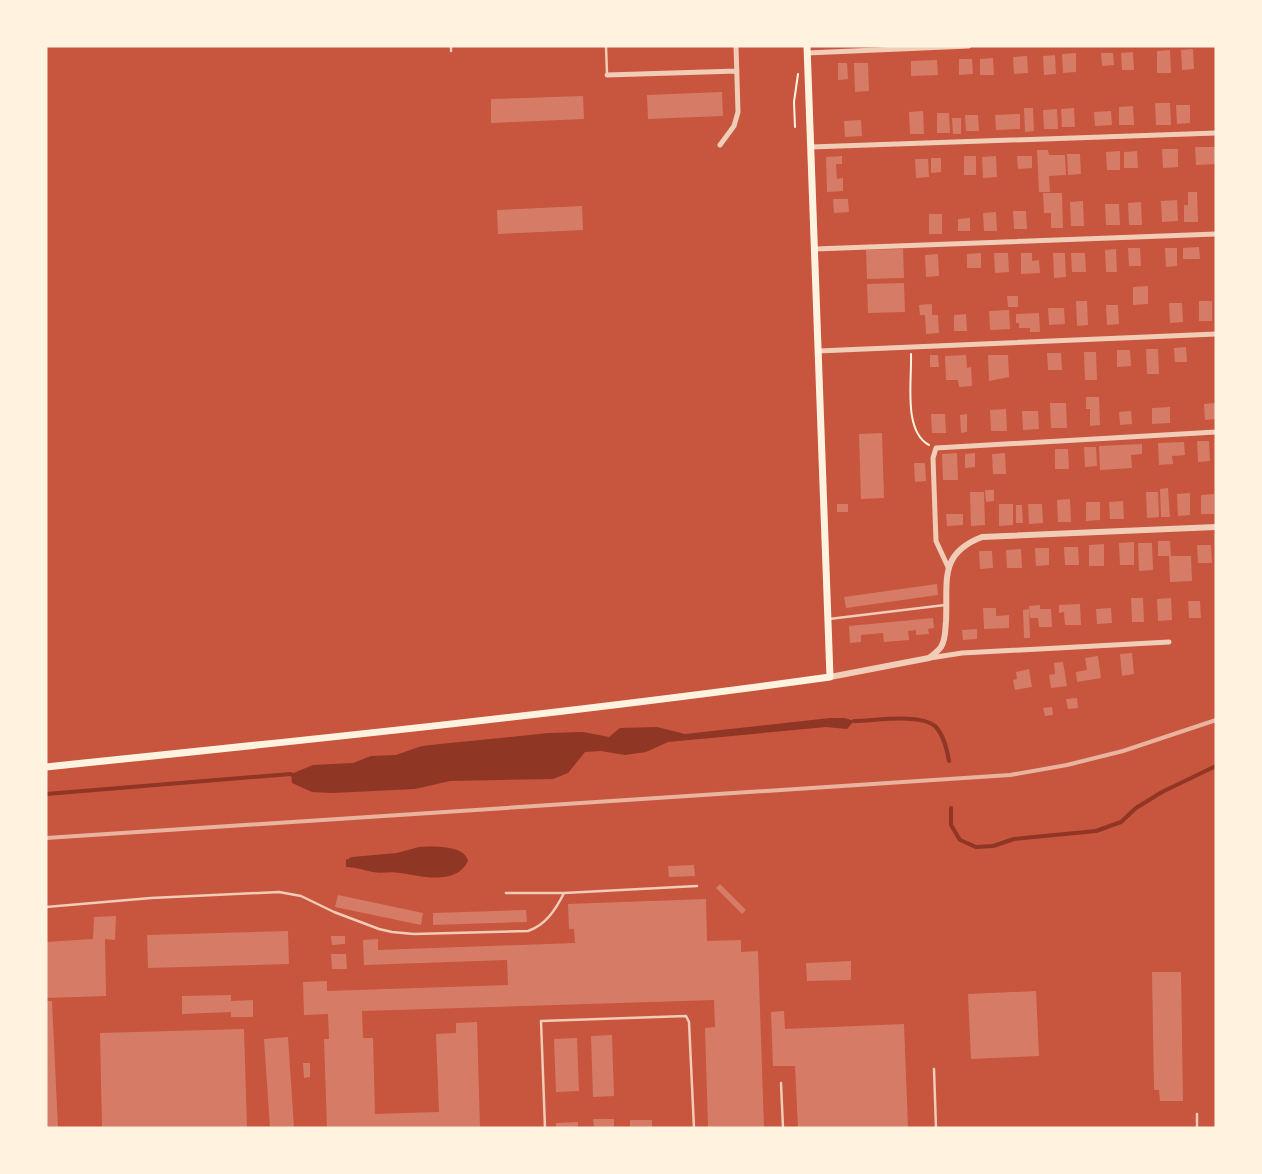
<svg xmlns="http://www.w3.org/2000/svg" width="1262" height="1174" viewBox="0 0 1262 1174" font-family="Commissioner,sans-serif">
	<rect width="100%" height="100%" fill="#c8553d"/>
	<path fill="#8f3625" d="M830,718H845L854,721L847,729L826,727L668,742L646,752L625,755L601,751L585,752L568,773L553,779L450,781L415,789L332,793L312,792L292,783L291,774L313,765L353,763L371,756L396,755L422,746L440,744L549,733L583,732L609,737L620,728L657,727L685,734Z
		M419,847C432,846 465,845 468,861C456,886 421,876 400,873C391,871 382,874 373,872C363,870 355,867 346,867V860L352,857L397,853Z"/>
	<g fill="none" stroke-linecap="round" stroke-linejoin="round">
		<path stroke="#8f3625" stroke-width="4" d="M854,721C874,721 920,713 935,726C944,735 947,750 949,761
			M46,794L291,774
			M951,808V825L960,840L976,847L993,846L1014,839L1096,831L1121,822L1136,808L1162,792L1216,766"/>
	</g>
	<path fill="#d67c66" d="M1193,49L1194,69L1182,70L1181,50Z
		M1170,50L1171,73H1157V51Z
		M1133,52L1134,70H1122L1121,53Z
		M1076,53V72L1063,73L1062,54Z
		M1101,53H1113L1114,65L1102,66Z
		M1055,55L1056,74L1044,75L1043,56Z
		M1027,56L1028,73L1014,74L1013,57Z
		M993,58L994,75H980V59Z
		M959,59H972L973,74L959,75Z
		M937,60L938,75L911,76V61Z
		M838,63H847L848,79L838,80Z
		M854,63H868L869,91L855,92Z
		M722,92L723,116L648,119L647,95Z
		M583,96L584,119L491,123V99Z
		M1155,103H1170L1171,125H1156Z
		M1176,105H1190V123L1177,124Z
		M1133,106L1134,125H1119V107Z
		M1024,108H1033L1034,131L1025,132Z
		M1074,108L1075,127H1062L1061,109Z
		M1057,109L1058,129H1044L1043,110Z
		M923,111L924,134H910L909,112Z
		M1111,111L1112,125L1095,126L1094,112Z
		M937,113H949L950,133H937Z
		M1020,114V129L996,130L995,115Z
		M965,115H978L979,131H966Z
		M952,118H961V134H953Z
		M861,120L862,136L845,137L844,121Z
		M1195,147H1216V164L1196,165Z
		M1162,149H1178V167L1163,168Z
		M1037,150H1048L1049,155H1065L1066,175L1049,176L1050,192H1039Z
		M1120,151V170H1107L1106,152Z
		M1137,151L1138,168H1124V152Z
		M1067,154H1080L1081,174L1068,175Z
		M842,156V164H836L837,179L843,178V191L827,192L826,157Z
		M964,156H976V175H964Z
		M996,156L997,177L983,178L982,157Z
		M1017,156H1032V168L1018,169Z
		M931,158H941V172L931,173Z
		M915,159H928L929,177L916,178Z
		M1188,192H1197L1198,222H1184V205H1188Z
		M1043,193H1062L1063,228H1051V213H1044Z
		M833,199H848L849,212L834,213Z
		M1177,200L1178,221L1162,222L1161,201Z
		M1083,201L1084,226H1071L1070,202Z
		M1141,202L1142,225H1129L1128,203Z
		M1105,204H1119L1120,225H1106Z
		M582,206L583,230L498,234L497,210Z
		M1013,211H1026L1027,229H1014Z
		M996,212L997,231H984L983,213Z
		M929,214H942V234H929Z
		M970,218V231H958V219Z
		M1199,247L1200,259H1183V248Z
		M1128,248H1140L1141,266H1129Z
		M1165,248H1177V266L1166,267Z
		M903,249L904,278L867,279L866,250Z
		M1116,249L1117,272H1106L1105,250Z
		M981,253V268H967V254Z
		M994,253H1008L1009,272L995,273Z
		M1021,253H1032V261L1039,260L1040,273L1021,274Z
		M1053,253H1065L1066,277L1054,278Z
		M1071,253H1085L1086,272H1072Z
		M938,254L939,276L926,277L925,255Z
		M904,283L905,312L868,313L867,284Z
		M1148,286V304L1133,305V287Z
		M1007,296H1018V307H1008Z
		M1076,301H1087L1088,325L1077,326Z
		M1199,301H1212V321H1199Z
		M1169,303H1182L1183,322L1170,323Z
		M932,304V315H938L939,333L926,334L925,315H920L919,305Z
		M1106,305H1118L1119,324L1107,325Z
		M1048,308H1064L1065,324L1049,325Z
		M1009,310L1010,329L990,330L989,311Z
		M1039,313L1040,332H1030V328H1019V323H1016V314Z
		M966,314L967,331H954V315Z
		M1186,347L1187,362H1175L1174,348Z
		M1146,349H1158L1159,374H1147Z
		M1117,350H1130L1131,366L1117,367Z
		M1084,352H1096L1097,380H1085Z
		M1047,353H1061L1062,370H1048Z
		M930,355H938L939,367H930Z
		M966,355L967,368L971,367L972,386L959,387L958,380H946L945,356Z
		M988,355H1008L1009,377L989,381Z
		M1086,397H1099L1100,425L1090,426V409H1086Z
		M1050,403H1066L1067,428H1051Z
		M1216,403V419L1205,420L1204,404Z
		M1170,407V423L1152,424V408Z
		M1006,409L1007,431H991L990,410Z
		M1022,411H1038L1039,429L1023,430Z
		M1131,411L1132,424L1120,425L1119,412Z
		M931,414H945L946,433H932Z
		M967,414V432L961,433L960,415Z
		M882,433L884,498L861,499L859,434Z
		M1197,441H1209L1210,461L1198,462Z
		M1184,442L1185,455L1172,456L1173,464L1159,465L1158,443Z
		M1142,444V454L1131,455L1132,468L1100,470L1099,446Z
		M1084,447H1096L1097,466L1085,467Z
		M1055,449H1068L1069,469H1055Z
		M957,453L958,480H943L942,454Z
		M975,453V467L965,468V454Z
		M1005,453L1006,474H993L992,454Z
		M914,463H925L926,481L915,482Z
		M1168,488L1170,517H1161L1160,489Z
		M985,490H994V501L986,502Z
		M970,492H984L985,525L971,526Z
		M1146,492H1158L1159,517L1147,518Z
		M1190,493V515L1178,516L1177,494Z
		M1214,494V514H1201V495Z
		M1070,499L1071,522H1058L1057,500Z
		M1123,501L1124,519H1110L1109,502Z
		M1086,502H1100V520L1086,521Z
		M837,504H848V512H837Z
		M999,504H1013V525L999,526Z
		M1028,504H1042L1043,523L1029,524Z
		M1016,505H1022L1023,523H1016Z
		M946,514H963V525L947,526Z
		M1158,541H1170L1171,556H1191L1192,581L1170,582L1169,556H1158Z
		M1134,542V565H1120L1119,543Z
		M1138,543H1152L1153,570L1139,571Z
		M1104,544V566H1089V545Z
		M1197,545H1211L1212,563H1198Z
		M1064,547H1078L1079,565H1065Z
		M1035,548H1049V565L1036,566Z
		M1021,549L1022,568H1007L1006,550Z
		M979,551H992L993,568L980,569Z
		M937,584L938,595L846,608L844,597Z
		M1131,598H1143L1144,622H1132Z
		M1171,598L1172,620L1158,621L1157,599Z
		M1188,601H1200L1201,618H1189Z
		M1080,604L1081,625H1065L1064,612L1059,613V605Z
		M1040,605V609H1051L1052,627H1039L1038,618H1030L1029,606Z
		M983,608H996V616L1009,615V628L984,629Z
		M1111,608L1112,623L1097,624L1096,609Z
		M1029,609L1030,638H1024L1023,610Z
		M933,618L934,628L928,629L929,634L916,635V630L908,631L909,640L884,642L883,633L861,635V642L850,643L849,626Z
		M977,629V639L963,640L962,630Z
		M1132,653L1134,674L1122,676L1120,654Z
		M1098,656L1101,678L1077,682L1076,672L1087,670L1085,658Z
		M1063,662L1067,686L1051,688L1049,675L1055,674L1054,663Z
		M1029,669L1032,687L1015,690L1013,680L1017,679L1016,672Z
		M1077,698L1078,708L1068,709L1066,699Z
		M1052,707L1053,715L1045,716L1043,708Z
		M694,865L695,876L669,877L668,866Z
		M720,884L746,910L742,914L716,888Z
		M338,895L423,913L421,925L335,907Z
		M706,899L707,941L741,940V952L758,951L764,1128H708L705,1028L715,1027L714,1000L362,1011L363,1038H373L375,1114L439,1112L436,1034L456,1033V1023L477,1022L480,1128H327L324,1039H329L328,1014L304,1015L303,982L327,981V991L508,985L507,960L364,965L363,940L378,939V950L575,943L574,929H569L568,904Z
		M526,910L527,922L433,925V913Z
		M116,916L115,940L105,939L106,996L46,998V942L93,939L94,917Z
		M288,931L289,964L148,968L147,935Z
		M331,936H345V944L332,945Z
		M331,954H346L347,969H332Z
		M851,961V980L807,981L806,963Z
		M1152,972H1181L1183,1101H1160L1159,1090H1154Z
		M1036,991L1039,1056L971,1059L968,994Z
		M231,995V1001L253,1000V1017H231V1012L182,1014V996Z
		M46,1001H52L58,1128H46Z
		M784,1011L785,1029L904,1024L908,1128H798L795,1066H773L771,1012Z
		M244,1029L247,1128H102L100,1033Z
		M612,1035L614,1096L593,1097L591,1036Z
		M288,1037L294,1128H270L264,1039Z
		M577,1038L579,1091L556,1092L554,1039Z
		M303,1063H310V1077L304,1078Z
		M593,1119H614V1128H594Z
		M630,1120H652V1128H630Z
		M578,1122V1128H556V1123Z"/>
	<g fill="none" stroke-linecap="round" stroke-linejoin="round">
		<path stroke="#fff3e0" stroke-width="2" d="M795,127L794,102L798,74
			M911,354C912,381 903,431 929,445"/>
		<path stroke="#f1ccb7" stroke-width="2.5" d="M451,46V51
			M606,46L607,74
			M829,619L945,605
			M506,893H564L697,886
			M46,907L151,898L279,892L301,896L334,912L379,929L392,932L414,934L528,931C546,925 556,909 564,893
			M934,1069L936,1128
			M781,1083L783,1128
			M1197,1114V1128
			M545,1128L541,1021L686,1016L689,1022L694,1128"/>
		<path stroke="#f1ccb7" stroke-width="5" d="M807,53L969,46
			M607,75L737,71
			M720,145L734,126L738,112L736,46
			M811,147L1216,133
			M815,249L1216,234
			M818,351L1216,334
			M948,567L936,541L933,458L936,448L1216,432
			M930,658L962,653L1169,642"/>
		<path stroke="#f1ccb7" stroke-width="6" d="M830,677L929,658C933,655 938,651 941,647C946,639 945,630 946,621C948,581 938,554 982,537L1216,527"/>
		<path stroke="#fff3e0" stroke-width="7" d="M46,767C308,740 570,713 830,677L807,46"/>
		<path stroke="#e9b49f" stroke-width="4" d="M46,838L1010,775L1067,765L1123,751L1216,720"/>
	</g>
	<rect width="1262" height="1174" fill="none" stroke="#fff3e0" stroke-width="95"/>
</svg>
